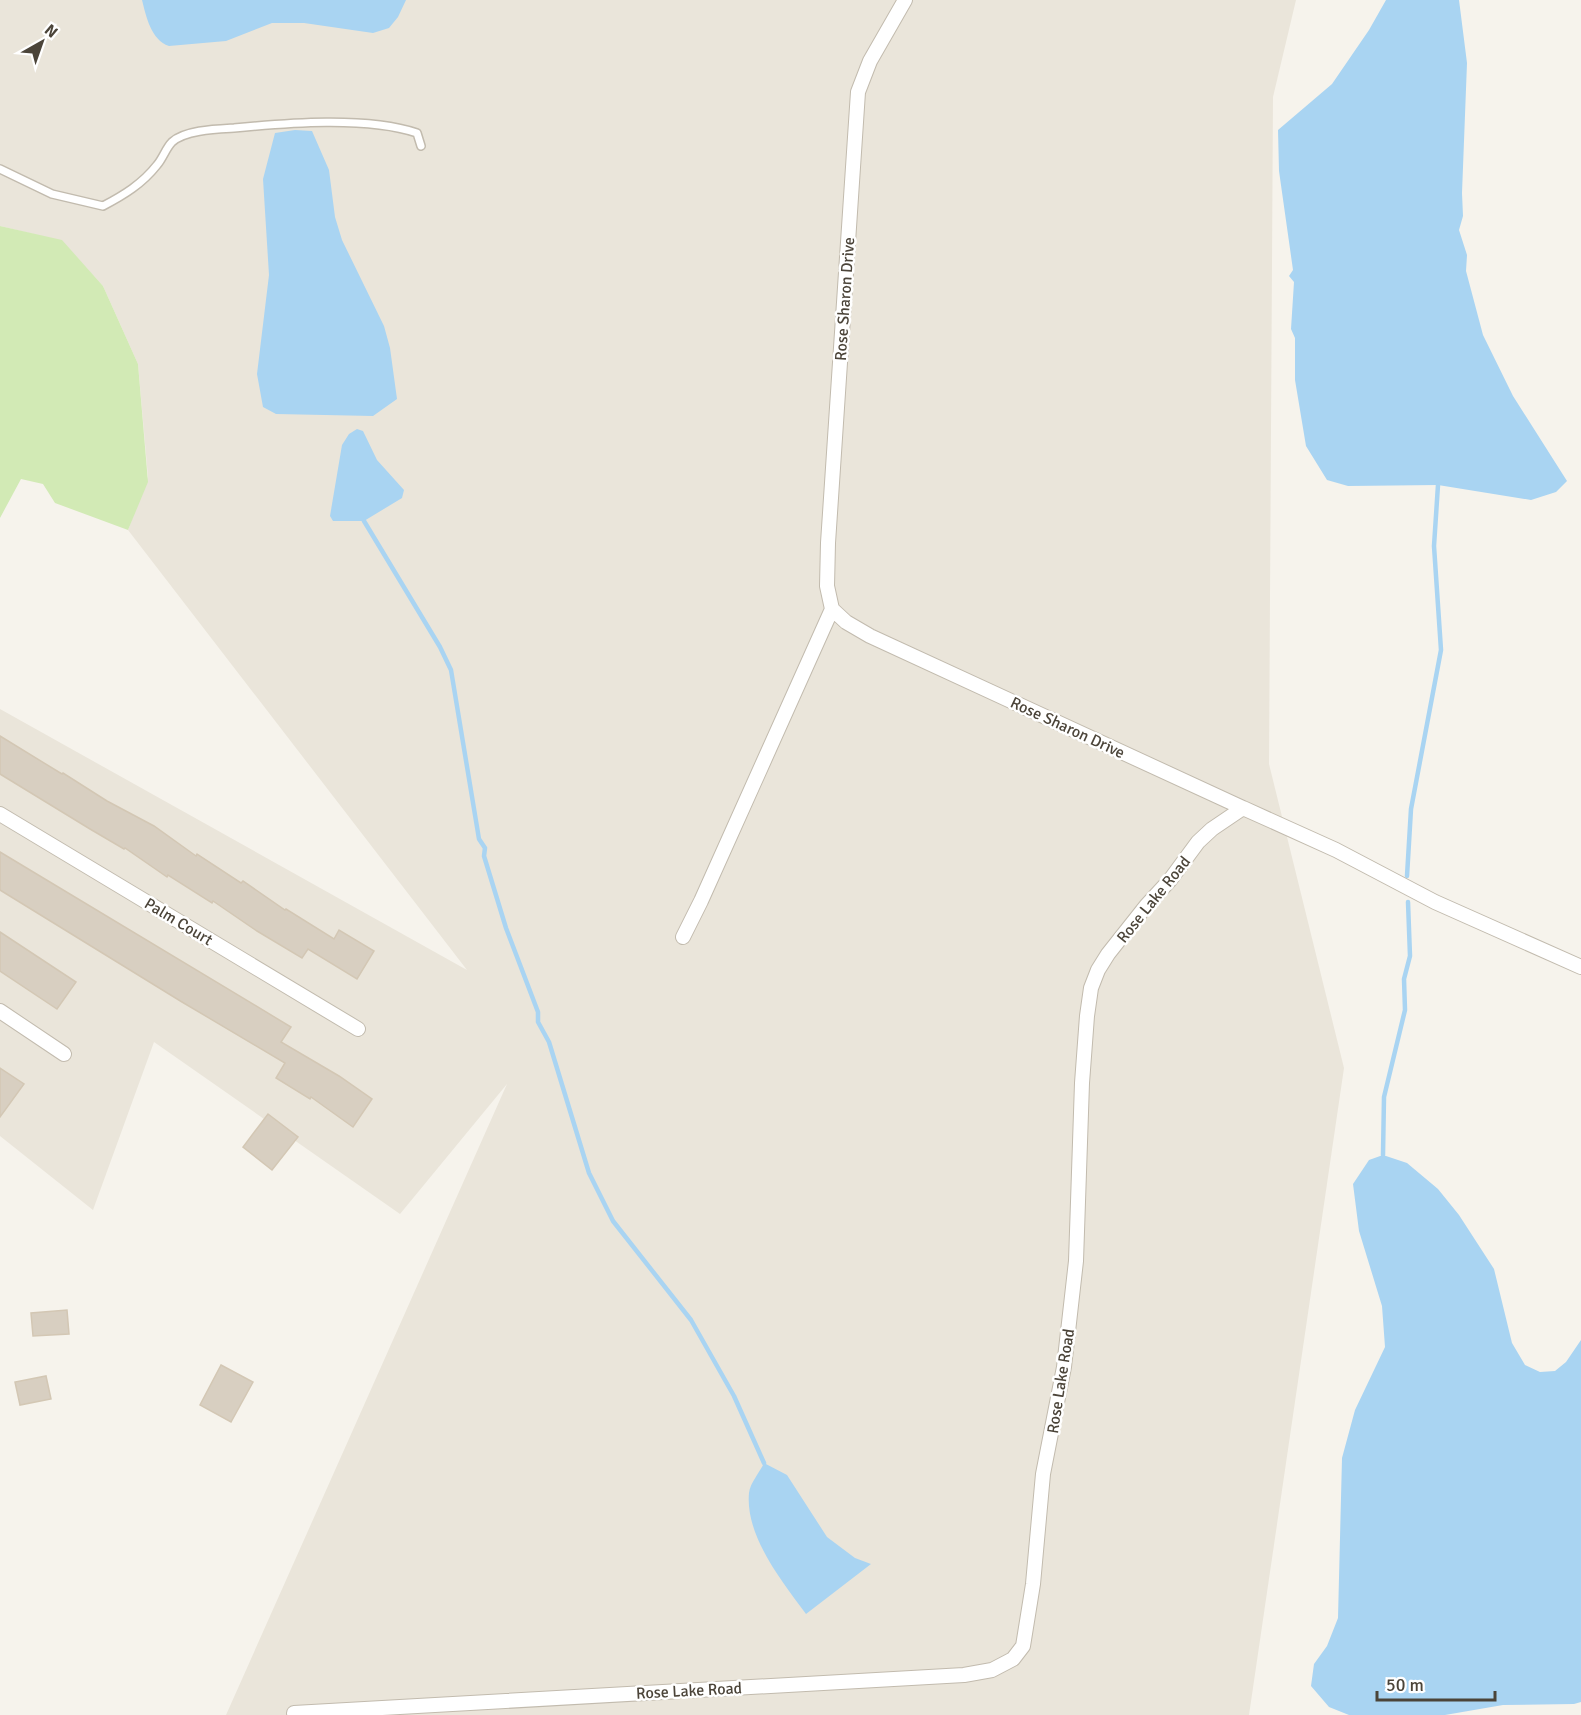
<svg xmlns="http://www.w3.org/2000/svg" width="1581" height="1715" viewBox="0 0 1581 1715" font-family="Signika,sans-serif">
	<rect width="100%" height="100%" fill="#f6f3ec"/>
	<path fill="#eae5da" d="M0,0H1296L1273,97L1269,764L1344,1068L1249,1715H226L507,1084L400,1214L154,1042L93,1210L0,1136V709L467,970L128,530L148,477L138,364L103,286L62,241L0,226Z"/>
	<path fill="#d2eab5" d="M0,226L62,240L103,286L138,364L148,482L128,530L55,503L43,484L21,479L0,518Z"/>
	<path fill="#a9d4f2" d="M142,0H406L398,17L389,28L373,33L304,23H272L226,41L169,46C151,40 146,16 142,0Z
		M1386,0H1459L1467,63L1462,193L1463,216L1459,230L1467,255L1466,271L1483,335L1513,396L1567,481L1556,492L1531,500L1438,485L1348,486L1327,480L1306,446L1295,380V338L1291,329L1294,282L1289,276L1293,270L1279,171L1278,130L1332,84L1369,30Z
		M295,130L312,131L329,170L335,217L342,240L384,326L390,348L397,399L373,416L276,414L263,407L257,374L269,275L263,179L275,133Z
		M357,429L363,431L377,460L404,490L402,498L364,521H333L330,516L342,445L349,434Z
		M1383,1155L1407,1163L1438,1189L1459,1215L1494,1269L1512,1343L1525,1365L1540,1372L1555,1371L1566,1362L1581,1340V1702L1574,1704L1503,1705L1445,1715H1349L1329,1707L1311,1686L1314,1664L1327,1646L1338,1618L1342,1458L1355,1410L1385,1347L1382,1306L1359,1231L1353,1184L1369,1160Z
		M764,1463L787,1475L827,1537L855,1558L871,1564L806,1614C782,1581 745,1536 749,1493C750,1483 760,1472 764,1463Z"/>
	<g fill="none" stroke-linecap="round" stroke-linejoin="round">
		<path stroke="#a9d4f2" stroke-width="4.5" d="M364,521L440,647L451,670L479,839L485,848L484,856L506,928L538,1012V1022L549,1042L589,1173L613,1221L691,1320L734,1396L764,1463
			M1407,876L1411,809L1441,650L1434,546L1438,485
			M1383,1155L1384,1097L1405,1010L1404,979L1410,956L1408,902"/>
	</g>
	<path fill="#d8cfc1" stroke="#d3c7b4" stroke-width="1.5" d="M0,736L62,774L63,773L107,801L154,826L196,856L197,854L241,883L243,881L285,910L286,909L334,939L339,930L374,951L357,979L308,949L302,958L257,931L213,901L212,903L168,875L167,877L125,848L124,849L90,829L0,774Z
		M0,852L291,1027L281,1042L339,1076L372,1099L353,1127L311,1097L310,1099L276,1078L285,1063L182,1002L0,890Z
		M0,932L76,982L57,1009L0,971Z
		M0,1068L24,1084L0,1117Z
		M268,1114L298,1137L272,1170L243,1147Z
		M67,1310L69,1334L33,1336L31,1313Z
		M221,1365L253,1382L231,1422L200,1405Z
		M46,1376L51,1399L20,1405L15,1382Z"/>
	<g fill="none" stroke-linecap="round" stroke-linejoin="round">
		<defs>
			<path id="lane" d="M0,169L52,194L103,206C124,195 142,184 157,165C163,158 166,148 172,142C185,130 217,129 234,128C286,123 367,116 417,133L421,146"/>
			<path id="street" d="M832,609L846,622L870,636L1243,808
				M0,814L358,1029
				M683,937L701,901L832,609L827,586L828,543L858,92L870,61L905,0
				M0,1011L64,1054
				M294,1713L964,1675L992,1670L1013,1659L1023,1646L1033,1584L1043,1474L1064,1367L1076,1261L1082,1083L1087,1016L1091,988L1098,970L1108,954L1146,906L1170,880L1198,842L1212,829L1243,808L1336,850L1435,902L1581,967"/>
		</defs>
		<use href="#lane" stroke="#c2bbae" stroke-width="10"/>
		<use href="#street" stroke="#c2bbae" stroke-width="16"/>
		<use href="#lane" stroke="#fff" stroke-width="7"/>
		<use href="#street" stroke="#fff" stroke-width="14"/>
	</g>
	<g text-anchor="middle" stroke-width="5" stroke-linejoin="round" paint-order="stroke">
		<g font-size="16" fill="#4b4439" stroke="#fff">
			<text transform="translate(844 299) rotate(-86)" y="6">Rose Sharon Drive</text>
			<text transform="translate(1068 727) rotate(25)" y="6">Rose Sharon Drive</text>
			<text transform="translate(1153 899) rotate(-51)" y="6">Rose Lake Road</text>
			<text transform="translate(179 921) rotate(31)" y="6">Palm Court</text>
			<text transform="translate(1060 1381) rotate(-81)" y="6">Rose Lake Road</text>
			<text transform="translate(689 1690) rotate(-3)" y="6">Rose Lake Road</text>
		</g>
	</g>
	<g transform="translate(42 42) rotate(40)" stroke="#ffffff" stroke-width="4.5" paint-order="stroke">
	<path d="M0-4.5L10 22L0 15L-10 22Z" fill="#4b4439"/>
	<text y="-9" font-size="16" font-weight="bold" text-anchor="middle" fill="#4b4439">N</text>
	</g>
	<path d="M1377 1691v9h118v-9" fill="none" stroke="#4b4439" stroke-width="3"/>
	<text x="1386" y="1691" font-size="18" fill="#4b4439" stroke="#ffffff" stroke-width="4.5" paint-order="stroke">50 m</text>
</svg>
